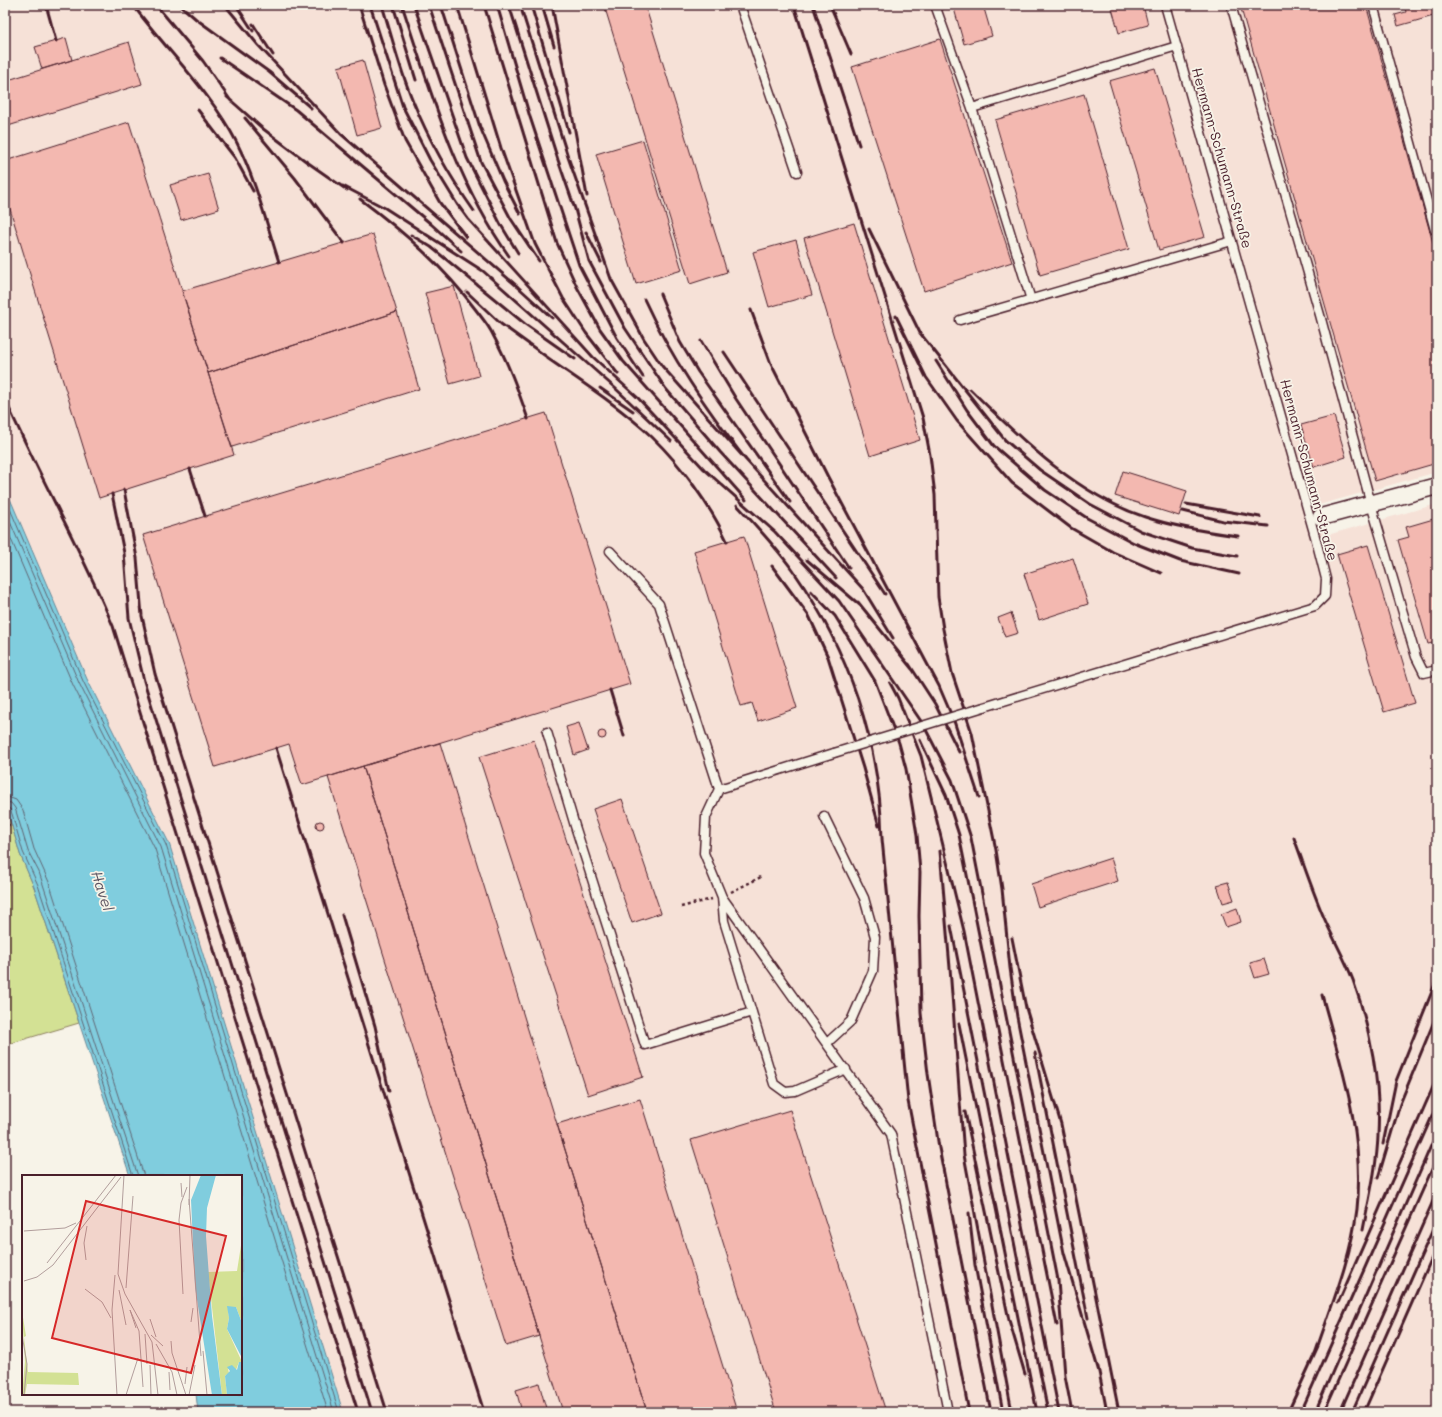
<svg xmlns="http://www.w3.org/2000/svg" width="1442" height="1417" viewBox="0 0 1442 1417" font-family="Mali,sans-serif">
	<rect width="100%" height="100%" fill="#f7f3e8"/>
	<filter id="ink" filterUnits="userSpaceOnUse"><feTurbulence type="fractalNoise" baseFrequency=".025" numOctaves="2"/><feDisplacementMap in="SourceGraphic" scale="8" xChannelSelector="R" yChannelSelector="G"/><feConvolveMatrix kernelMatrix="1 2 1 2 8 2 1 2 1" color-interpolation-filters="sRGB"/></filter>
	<g filter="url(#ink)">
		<path fill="#f6e1d7" d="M5,5H1437V472L1315,506L1324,536L1437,504V1412H343L169,843L87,679L5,487Z"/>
		<path fill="#d3e194" stroke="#8e8060" d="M5,808L12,826L20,854L34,887L79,1023L5,1045Z"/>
		<path fill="#80cdde" stroke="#6a8796" d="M5,487L87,679L169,843L343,1412H198L196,1394H241V1176H130L34,887L20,854L12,826L5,808Z"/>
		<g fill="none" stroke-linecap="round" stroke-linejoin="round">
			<path stroke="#606573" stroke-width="1" d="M5,497L83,681L166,845L339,1412
				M5,510L79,683L161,847L334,1412
				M5,525L73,685L155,849L328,1412
				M5,796L16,800L23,810L34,849L49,882L144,1176
				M5,802L11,803L15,808L28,851L39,872L138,1176
				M5,807L10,809L12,814L23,852L38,885L133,1176"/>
		</g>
		<path fill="#f3b8b0" stroke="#4a1f2b" d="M604,5H645L727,272L690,284Z
			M953,5H983L992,36L964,44Z
			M1111,5H1143L1148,25L1119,33Z
			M1240,5H1366L1437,257V463L1375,481Z
			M1404,5H1437V15L1398,26L1395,15L1406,12Z
			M66,38L72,60L42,69L35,47Z
			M940,39L1012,262L924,291L852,67Z
			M129,42L142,84L5,127V81Z
			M363,60L382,128L357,135L338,67Z
			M1155,68L1205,237L1159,250L1109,81Z
			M1084,94L1129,249L1040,275L995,120Z
			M129,122L234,455L99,498L5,193V161Z
			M643,140L682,270L636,284L596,154Z
			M208,174L219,209L181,220L170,185Z
			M854,223L920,440L870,456L804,238Z
			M373,234L397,312L208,373L182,291Z
			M796,240L812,295L769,307L753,252Z
			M454,286L479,376L450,384L425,293Z
			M397,312L419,389L232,447L208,373Z
			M546,413L630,684L302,785L289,744L215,767L143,535Z
			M1334,416L1346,457L1314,467L1301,425Z
			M1123,471L1187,491L1179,516L1115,496Z
			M1437,518V642L1428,644L1398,540L1409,537L1406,527Z
			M744,536L797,708L758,721L752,703L741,706L694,551Z
			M1368,545L1415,703L1384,712L1337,554Z
			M1073,558L1088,604L1039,620L1024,574Z
			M1011,613L1018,633L1005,637L998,618Z
			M579,723L588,750L574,755L566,727Z
			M598 735a4 4 0 1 1 8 0a4 4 0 1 1-8 0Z
			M534,740L643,1077L588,1095L479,757Z
			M440,743L557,1124L647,1412H563L539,1336L363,766Z
			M363,766L539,1336L506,1346L328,777Z
			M622,799L661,913L632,923L593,809Z
			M316 825a4 4 0 1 1 8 0a4 4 0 1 1-8 0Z
			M1111,858L1118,881L1038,907L1031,884Z
			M1228,882L1234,900L1223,903L1217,885Z
			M1237,908L1241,922L1226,927L1221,914Z
			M1264,959L1269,974L1255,978L1250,963Z
			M640,1099L737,1412H647L557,1124Z
			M790,1110L886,1412H776L691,1140Z
			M539,1383L547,1412H522L516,1390Z"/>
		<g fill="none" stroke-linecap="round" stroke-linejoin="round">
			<defs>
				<path id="lane" d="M740,5L797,172
					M935,5L972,108
					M1231,5L1320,315L1371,504L1416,657L1424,673L1437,670
					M1373,5L1435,230L1437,229
					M1031,300L972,108L1177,46
					M960,320L1232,241
					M610,551L659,604L719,789
					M984,707L1315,606L1325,596L1326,579L1316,540L1165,5
					M547,732L575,826L645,1045L752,1012
					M834,753L719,789L706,817L704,853L722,897L891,1134L948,1412
					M824,816L864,898L875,937L873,971L851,1021L827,1043
					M722,897L724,921L774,1084L785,1092L795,1091L846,1069"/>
				<path id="street" d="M1321,517L1437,486"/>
			</defs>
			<use href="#lane" stroke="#4a1f2b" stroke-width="11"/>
			<use href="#street" stroke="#4a1f2b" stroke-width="19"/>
			<path stroke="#4a1f2b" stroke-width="2.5" stroke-dasharray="3 3" stroke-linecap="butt" d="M5,831L9,824
				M731,892L761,877
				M681,907L712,899"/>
			<use href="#lane" stroke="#f7f3e8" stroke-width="8"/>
			<use href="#street" stroke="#f7f3e8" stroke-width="16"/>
			<path stroke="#4a1f2b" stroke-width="3" d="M46,5L56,41
				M133,5C167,51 211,92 237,143C256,181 266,222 279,262
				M156,5L203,61L231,101
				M180,5L196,19L269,72L311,108
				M225,5L258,45L341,134L518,287L552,318
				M236,5L253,31
				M359,5L384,85L405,141L440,203L466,237
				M370,5L403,107L430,160L457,204L468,219L593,357L638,398L704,469L775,532L839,601L923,724L952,780L971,838L1058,1280L1065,1376L1072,1412
				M382,5C392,37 400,71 413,101C429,140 450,177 474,211
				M393,5L416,80
				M402,5C431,92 455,180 509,256
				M414,5L467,158L501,225L518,253
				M429,5L481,162L511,219L539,261
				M441,5L480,127L503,181L520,214
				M457,5L501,148L535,244L563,298L586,333L618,374
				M484,5L557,243L577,287L600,329L623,361L746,500
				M497,5L530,117L579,265L617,338L643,377
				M509,5L558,160L576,212
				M520,5L568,157L611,279L644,339L662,366L746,460C707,409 671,358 644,299
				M531,5L569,132
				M542,5L554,46
				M552,5L587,196
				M794,5L923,418L930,455L935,495L938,597L943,629L952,673L972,733L996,850L1002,889L1010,968L1017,1017L1064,1253L1099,1372
				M813,5L859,145
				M830,5L851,54
				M253,24L273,55
				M220,58L296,110L431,224L461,251
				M227,97L262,128L307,162L347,190
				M198,110L235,158L253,191
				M245,118L295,178L344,243
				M343,186L385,208L483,271L615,388L671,441
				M360,199C404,232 443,266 476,310C482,318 489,326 493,335C508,362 518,390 528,419
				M575,209L589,261L625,328L666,389L720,452L836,578
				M869,229L920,333L1005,440L1040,470L1090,504L1141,531L1192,548L1237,556
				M586,232L601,262
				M411,235L431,247L525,324L575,359
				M467,292L501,324L551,360
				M660,294L680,342L698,372L790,502
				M751,310L771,364L828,477L939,686L954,721L979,797
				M896,316L926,377L957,421L1012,483L1071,528L1113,552L1161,573
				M701,341L736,399L849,568
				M724,352L885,594
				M547,358C583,383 620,407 652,437C681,465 710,505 727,541
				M936,361L967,410L994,446L1045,490L1087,518L1134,543L1180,561L1239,574
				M600,388L633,411
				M970,389C1021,439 1075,494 1145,517C1175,527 1207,532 1238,536
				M5,399C39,476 81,549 113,626L358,1412
				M746,460L863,589L893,638
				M190,469L205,516
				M124,490L137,558L142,616L155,674L387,1412
				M112,494L124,553L129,618L144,681L372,1412
				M1186,504L1260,517
				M737,505C757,527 777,548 794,572C849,651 880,742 882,839L908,1101L969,1412
				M1183,511L1223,521L1268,526
				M807,560L861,606
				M772,566L809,616L828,657L863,768L879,826
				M811,591L835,616L875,681L899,743L906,769L917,835L920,872L919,916L921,1013L928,1074L939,1148L991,1412
				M858,602L912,669
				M909,664L935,704L959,752
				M890,683L898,698L921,756L964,931L1059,1412
				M610,690L624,736
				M920,740L946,795L959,835L1057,1325
				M276,748L484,1412
				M1294,838C1304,865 1313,893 1325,920C1334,940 1345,959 1353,980C1370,1027 1381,1085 1378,1135C1377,1167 1369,1199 1363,1230
				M940,851L950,968L964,1155L1012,1412
				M342,915L375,1026L389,1091
				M951,926L1048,1412
				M1012,938L1026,1008L1061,1124L1119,1412
				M959,1024L1037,1412
				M1035,1053L1088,1318
				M965,1112L1009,1320L1025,1374
				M1383,1144L1396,1081L1437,979
				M1378,1178L1400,1104L1437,1014
				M969,1213L975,1265L1003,1412
				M1338,1303L1437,1078
				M1316,1351C1332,1304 1351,1258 1357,1209C1365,1135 1341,1065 1322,995
				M1098,1367L1107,1412
				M1288,1412L1318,1347
				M1301,1412L1437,1105
				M1315,1412L1437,1132
				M1324,1412L1437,1158
				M1340,1412L1437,1192
				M1352,1412L1437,1220
				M1364,1412L1437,1246"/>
			<defs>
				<path id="lane-bridge" d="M834,753L984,707"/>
			</defs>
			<use href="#lane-bridge" stroke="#4a1f2b" stroke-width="11" stroke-linecap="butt"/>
			<use href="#lane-bridge" stroke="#f7f3e8" stroke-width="8"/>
		</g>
	</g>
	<g text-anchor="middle" stroke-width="3.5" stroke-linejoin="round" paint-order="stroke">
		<g font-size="14" fill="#4a1f2b" stroke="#f7f3e8">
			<text transform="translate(1222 158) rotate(74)" y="5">Hermann-Schumann-Straße</text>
			<text transform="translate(1309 470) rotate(75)" y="5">Hermann-Schumann-Straße</text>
		</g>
		<g font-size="15" font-style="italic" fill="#5a5361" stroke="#f7f3e8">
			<text transform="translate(102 891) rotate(72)" y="5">Havel</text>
		</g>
	</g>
	<g transform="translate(22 1175)">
		<rect width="220" height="220" fill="#f7f3e8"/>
		<path d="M220,64V148L214,132H206L207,143L205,154L220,187H217L214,195L206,194L207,198L203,201L205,220H200L186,97L215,96ZM0,136L4,161L2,162L6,197L56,198L57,210L5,209L3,220H0L3,187Z" fill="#d3e194"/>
		<path d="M179,0H194L185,33L184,61L190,141L200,220H190L173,112L169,25ZM205,131L214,132L220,148V183L205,154L207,143ZM217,187H220V220H205L203,201L208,196L205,192L210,190L215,195Z" fill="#80cdde"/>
		<path fill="none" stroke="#b29e9c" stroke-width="1" d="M102,0L96,99L103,119L130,167L136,220M159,8L160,22M167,24L179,181M167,30L168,0M2,56L43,53L54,48M64,85L62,68L65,51M25,88L94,0M93,100L90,135L95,220M2,106L15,102L31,90L99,2M104,113L111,21M63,114L80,127L89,143M97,115L104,150M161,119L157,45L159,28L165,12M128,144L134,162M169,147L171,133M114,153L108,135L117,156L121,212M123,159L125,189M0,160L5,189L2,220M129,160L141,171M149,166L150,178L164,220M134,169L150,197L155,220M181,176L185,220M128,190L129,220M147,197L148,215M163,209L165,192M104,220L116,183M167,220L173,190"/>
		<path fill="#d62828" fill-opacity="0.15" stroke="#d62828" stroke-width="2" d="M64,26L204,61L169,198L30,163Z"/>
		<rect width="220" height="220" fill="none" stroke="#4a1f2b" stroke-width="2"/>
	</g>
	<rect width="1442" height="1417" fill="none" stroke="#f7f3e8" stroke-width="20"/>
	<rect x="10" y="10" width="1422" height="1397" fill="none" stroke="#4a1f2b" stroke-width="1.5" filter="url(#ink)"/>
</svg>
